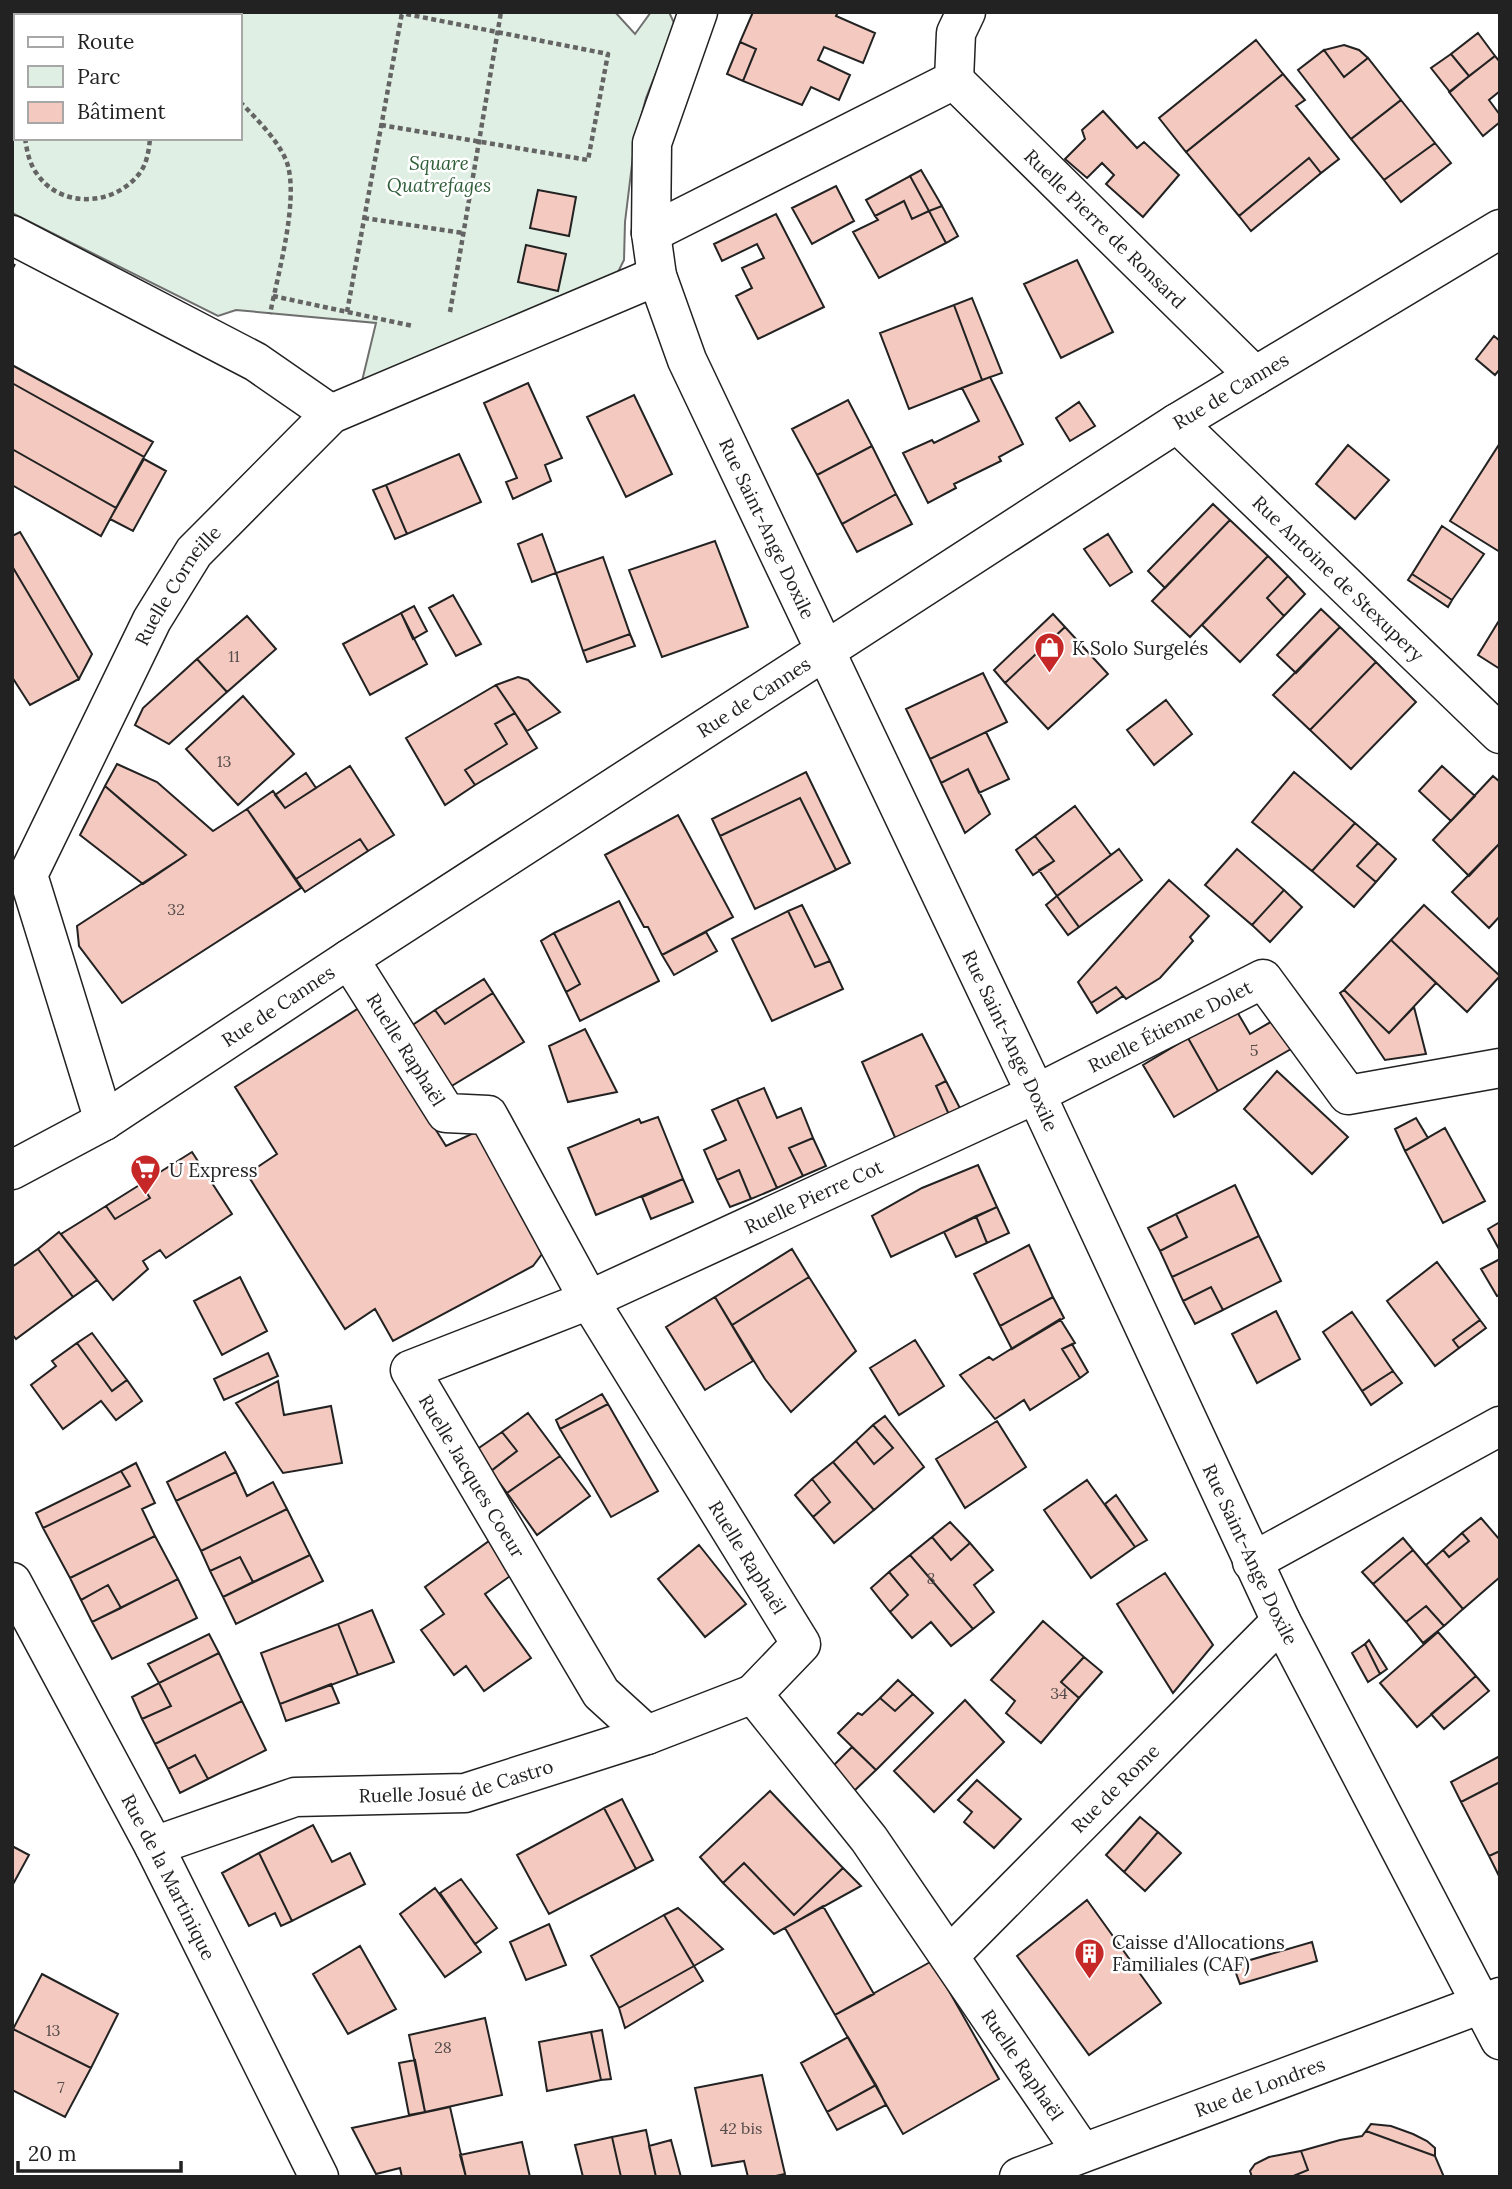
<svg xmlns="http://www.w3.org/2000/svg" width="1512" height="2189" viewBox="0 0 1512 2189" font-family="Lora,serif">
	<rect width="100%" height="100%" fill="#fff"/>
	<path fill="#e0efe3" stroke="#6f6f6f" stroke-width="2" fill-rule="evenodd" d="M12,12H615L635,34L651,12H669L675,25L646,98L635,140L625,222L624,260L618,272L362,381L376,323L236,310L218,316L12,213ZM16,16H240V138H16Z"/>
	<path fill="#f3c9c0" stroke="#222" stroke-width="2" d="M753,12H838L836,16L875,33L863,63L824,47L818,60L850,75L839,100L811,87L802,105L743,81L756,49L740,42Z
		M1478,33L1495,56L1469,76L1451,54Z
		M1256,40L1283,74L1186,152L1159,118Z
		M740,42L756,49L743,81L727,74Z
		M1344,45L1359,50L1368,58L1344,77L1324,50Z
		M1324,50L1344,77L1368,58L1401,100L1351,139L1298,70Z
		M1451,54L1469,76L1450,92L1431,68Z
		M1495,56L1500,62V91L1489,100L1500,115V122L1483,136L1449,92Z
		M1283,74L1305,100L1296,106L1339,159L1321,173L1309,158L1239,216L1186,152Z
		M1401,100L1435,143L1384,180L1351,139Z
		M1103,111L1137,148L1144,142L1179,175L1143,217L1106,184L1114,175L1102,163L1087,178L1065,159L1085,139L1082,130Z
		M1435,143L1451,163L1401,202L1384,180Z
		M1309,158L1321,173L1251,231L1239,216Z
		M921,170L942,206L929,211L910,176Z
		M910,176L929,211L912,219L904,201L875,216L866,200Z
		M836,186L854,221L812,244L792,208Z
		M538,190L576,197L569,236L530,228Z
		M904,201L912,219L929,211L946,243L879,278L853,232L878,220L875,216Z
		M942,206L958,236L946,243L929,211Z
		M776,214L824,307L758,339L736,296L752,288L742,268L764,258L757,244L722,261L714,244Z
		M526,245L566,254L558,291L518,282Z
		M1077,260L1113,332L1061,358L1024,284Z
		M972,298L1002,373L982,380L954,305Z
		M954,305L982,380L909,409L880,333Z
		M1494,336L1500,341V369L1495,375L1476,359Z
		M12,365L153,442L144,457L12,383Z
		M990,377L1023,444L999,457L1001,461L954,484L956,488L928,503L903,453L932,440L934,443L979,421L962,388Z
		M12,383L144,457L116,508L12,449Z
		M528,383L562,458L545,465L551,481L513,499L506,482L517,478L484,403Z
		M634,395L672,474L626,497L587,417Z
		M848,400L872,446L817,475L792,429Z
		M1079,402L1095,426L1070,441L1056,418Z
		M1500,443V552L1450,521Z
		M1348,445L1389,480L1355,519L1316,484Z
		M872,446L896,494L842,524L817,475Z
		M12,449L116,508L101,536L12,485Z
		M459,454L481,502L407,534L386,485Z
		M144,459L166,471L133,531L110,519Z
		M386,485L407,534L395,539L373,490Z
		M896,494L912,524L857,552L842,524Z
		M1213,504L1230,520L1165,588L1148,571Z
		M1230,520L1268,556L1190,637L1152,601Z
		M1442,526L1484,554L1452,600L1412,574Z
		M20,532L92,654L79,679L12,566V536Z
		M542,534L556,573L532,582L518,544Z
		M1108,534L1132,572L1110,586L1084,549Z
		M715,541L748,627L662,657L629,570Z
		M1268,556L1288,576L1267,598L1284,616L1240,662L1202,625Z
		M603,557L630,634L583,651L556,573Z
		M12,566L79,679L30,705L12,677Z
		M1412,574L1452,600L1448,607L1408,580Z
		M1288,576L1305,594L1284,616L1267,598Z
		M453,595L481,644L456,656L429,608Z
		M414,606L427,631L413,639L401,613Z
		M1321,609L1340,627L1296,673L1277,655Z
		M401,613L427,664L370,695L343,644Z
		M1053,614L1065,627L1005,683L994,670Z
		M247,616L276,649L227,692L197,659Z
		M1500,619V669L1478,655Z
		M1065,627L1108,674L1048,729L1005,683Z
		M1340,627L1376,662L1310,730L1273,695Z
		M630,634L635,646L587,662L583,651Z
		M197,659L227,692L169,744L135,725L143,708Z
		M1376,662L1416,702L1351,769L1310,730Z
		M983,673L1007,722L930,759L906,709Z
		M518,677L528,680L560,712L527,731L496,685Z
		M496,685L515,713L495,724L507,744L465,770L475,785L445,805L406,738Z
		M243,696L294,754L238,805L186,749Z
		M1166,700L1192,734L1154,765L1127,730Z
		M515,713L537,748L475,785L465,770L507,744L495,724Z
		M986,732L1009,779L979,793L968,769L941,783L930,759Z
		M117,764L157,782L213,831L247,809L301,888L122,1003L79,946L77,926L186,855L105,786Z
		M350,766L394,835L368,851L360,839L296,879L247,809L273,791L285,808Z
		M1442,766L1475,796L1451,821L1419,791Z
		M968,769L990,814L965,833L941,783Z
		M806,772L850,863L836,870L800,798L720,836L712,819Z
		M1294,772L1355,823L1312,871L1252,822Z
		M306,773L316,788L285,808L275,795Z
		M1493,776L1500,782V843L1469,876L1433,840Z
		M105,786L121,800L186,855L143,884L80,835Z
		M800,798L836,870L755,909L720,836Z
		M1075,806L1111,855L1057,896L1039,870L1054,861L1035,836Z
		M678,815L733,917L662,955L648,927H644L605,855Z
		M1355,823L1378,843L1357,866L1376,882L1354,907L1312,871Z
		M1035,836L1054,861L1033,875L1016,850Z
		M360,839L368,851L305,892L296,879Z
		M1378,843L1396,859L1376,882L1357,866Z
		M1500,843V916L1489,928L1452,892Z
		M1119,849L1142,880L1079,927L1057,896Z
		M1237,849L1284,890L1252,925L1205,885Z
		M1169,880L1209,916L1190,937L1193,941L1160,978L1126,999L1116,987L1091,1003L1078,982Z
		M1284,890L1302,907L1270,942L1252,925Z
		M1057,896L1079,927L1068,935L1046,905Z
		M619,901L659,981L580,1021L566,992L580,984L554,933Z
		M802,905L830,961L815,967L788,911Z
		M1424,905L1500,976L1467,1012L1391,940Z
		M788,911L815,967L830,961L843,989L772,1021L732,939Z
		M706,932L717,951L674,975L662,955Z
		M554,933L580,984L566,992L541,941Z
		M1391,940L1436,983L1389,1033L1344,990Z
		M484,979L493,993L445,1024L435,1010Z
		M1116,987L1123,996L1097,1013L1091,1003Z
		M1344,990L1389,1033L1414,1007L1426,1054L1385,1060L1340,993Z
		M493,993L524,1042L450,1087L411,1026L435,1010L445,1024Z
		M359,1008L446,1146L480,1130L542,1254L533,1266L393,1341L375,1309L345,1329L247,1174L277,1154L235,1087Z
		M1236,1010L1250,1034L1281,1016L1298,1045L1218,1091L1188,1038Z
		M585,1029L617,1092L568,1102L549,1046Z
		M922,1034L946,1081L936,1086L951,1119L897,1142L862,1062Z
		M1188,1038L1218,1091L1174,1117L1143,1065Z
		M1277,1071L1348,1137L1312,1174L1244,1109Z
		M946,1081L963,1114L951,1119L936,1086Z
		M764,1088L777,1118L801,1108L813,1138L789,1148L803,1176L777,1188L737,1099Z
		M737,1099L777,1188L751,1199L739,1170L717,1180L704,1150L726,1140L712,1110Z
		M658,1117L683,1179L596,1215L568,1148L639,1119L641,1123Z
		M1416,1118L1428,1138L1405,1151L1395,1129Z
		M1445,1128L1485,1201L1443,1223L1405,1151Z
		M813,1138L826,1166L803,1176L789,1148Z
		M192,1152L232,1214L166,1258L160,1250L143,1261L148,1269L113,1300L61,1234L106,1206L115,1219L150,1198L141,1184Z
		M978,1165L997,1207L891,1257L872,1216L922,1188Z
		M739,1170L751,1199L730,1207L717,1180Z
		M683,1179L693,1202L651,1219L642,1197Z
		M141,1184L150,1198L115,1219L106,1206Z
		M1235,1185L1259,1236L1172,1277L1160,1251L1187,1237L1176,1214Z
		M997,1207L1009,1233L987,1243L976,1216Z
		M1176,1214L1187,1237L1160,1251L1148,1228Z
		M976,1216L987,1243L956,1257L944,1232Z
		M1500,1222V1251L1488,1229Z
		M59,1232L97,1280L73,1297L38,1249Z
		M1259,1236L1281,1281L1223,1310L1211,1287L1183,1301L1172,1277Z
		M1029,1245L1053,1297L1000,1326L974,1274Z
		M38,1249L73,1297L16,1339L12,1334V1267Z
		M792,1249L809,1277L732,1325L715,1297Z
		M1500,1259V1295L1497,1296L1481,1269Z
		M1437,1262L1480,1320L1453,1340L1459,1348L1435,1366L1387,1301Z
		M240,1277L267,1331L222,1355L194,1301Z
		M809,1277L856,1351L791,1412L765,1379L732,1325Z
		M1211,1287L1223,1310L1195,1324L1183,1301Z
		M715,1297L753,1361L705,1390L666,1327Z
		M1053,1297L1064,1318L1012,1349L1000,1326Z
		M1276,1311L1300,1359L1257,1383L1232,1334Z
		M1352,1312L1393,1371L1362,1391L1323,1332Z
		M1060,1319L1075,1343L1062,1349L1080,1378L1030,1410L1024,1400L995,1419L960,1375L989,1357L993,1360Z
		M1480,1320L1486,1328L1459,1348L1453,1340Z
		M92,1333L127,1380L112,1391L77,1343Z
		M915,1340L944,1386L899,1415L870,1368Z
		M77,1343L112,1391L127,1380L142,1401L116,1420L101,1401L63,1429L31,1385L56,1366L52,1361Z
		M1072,1344L1088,1372L1080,1378L1062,1349Z
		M268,1353L278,1376L224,1400L214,1379Z
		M1393,1371L1402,1383L1371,1405L1362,1391Z
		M278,1381L284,1415L331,1406L342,1463L283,1473L236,1403Z
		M602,1394L608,1404L560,1429L556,1420Z
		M608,1404L658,1491L611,1517L560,1429Z
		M528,1413L560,1456L507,1493L491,1471L517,1451L502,1432Z
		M885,1416L924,1467L874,1510L833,1462L856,1441L874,1464L893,1448L873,1425Z
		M997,1421L1026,1467L965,1508L936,1459Z
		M873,1425L893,1448L874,1464L856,1441Z
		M502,1432L517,1451L491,1471L476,1450Z
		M225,1452L236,1472L176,1501L167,1482Z
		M560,1456L590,1496L537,1535L507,1493Z
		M833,1462L874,1510L834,1543L813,1517L830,1502L812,1479Z
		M136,1463L155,1503L142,1509L155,1536L70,1578L43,1528L130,1486L121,1471Z
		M121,1471L130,1486L43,1528L36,1513Z
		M236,1472L247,1496L273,1482L287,1509L201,1551L176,1501Z
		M812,1479L830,1502L813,1517L795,1495Z
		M1087,1480L1135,1547L1091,1578L1044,1510Z
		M1116,1495L1147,1540L1135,1547L1105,1504Z
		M287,1509L310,1555L253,1582L240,1557L210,1571L201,1551Z
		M1481,1518L1500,1540V1577L1463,1609L1426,1565L1443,1550L1449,1557L1469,1541L1462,1533Z
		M950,1522L970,1543L951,1560L932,1537Z
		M1462,1533L1469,1541L1449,1557L1443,1550Z
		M155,1536L178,1579L121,1608L108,1585L81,1600L70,1578Z
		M932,1537L951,1560L970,1543L993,1570L974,1585L994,1612L973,1629L910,1555Z
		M1403,1538L1413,1550L1373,1584L1362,1572Z
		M489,1541L513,1574L485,1594L531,1658L484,1691L466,1666L454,1675L421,1630L444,1614L425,1587Z
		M699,1545L746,1604L705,1637L658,1579Z
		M1413,1550L1463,1609L1444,1626L1426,1606L1406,1622L1373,1584Z
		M310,1555L323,1581L236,1624L223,1597Z
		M910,1555L973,1629L951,1646L931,1622L912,1638L890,1612L908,1595L889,1572Z
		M240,1557L253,1582L223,1597L210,1571Z
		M889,1572L908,1595L890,1612L871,1588Z
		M1165,1573L1213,1645L1173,1693L1117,1604Z
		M178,1579L197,1618L112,1659L92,1622Z
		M108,1585L121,1608L92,1622L81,1600Z
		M1426,1606L1444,1626L1423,1643L1406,1622Z
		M372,1610L394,1662L358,1675L338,1624Z
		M1043,1621L1084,1657L1061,1682L1079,1698L1041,1743L1006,1713L1015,1701L991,1680Z
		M338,1624L358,1675L280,1704L261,1653Z
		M1438,1632L1476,1676L1417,1727L1380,1683Z
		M209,1634L219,1653L159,1683L148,1664Z
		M1369,1640L1387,1669L1380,1674L1365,1644Z
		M1365,1644L1380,1674L1368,1682L1352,1653Z
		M219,1653L242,1701L155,1744L142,1719L171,1706L159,1683Z
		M1084,1657L1102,1672L1079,1698L1061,1682Z
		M1476,1676L1489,1691L1444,1729L1431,1714Z
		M898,1680L913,1694L895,1711L880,1698Z
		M159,1683L171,1706L142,1719L132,1697Z
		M331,1684L339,1703L286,1721L280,1704Z
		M913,1694L933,1713L876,1770L838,1733L858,1713L862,1715L880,1698L895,1711Z
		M965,1700L1004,1742L934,1812L894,1771Z
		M242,1701L266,1750L208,1779L195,1755L168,1769L155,1744Z
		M852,1747L876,1770L854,1791L831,1768Z
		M195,1755L208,1779L180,1793L168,1769Z
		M1500,1756V1782L1461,1802L1451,1782Z
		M977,1780L1021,1819L994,1848L964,1822L972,1812L958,1800Z
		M1500,1782V1851L1489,1856L1461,1802Z
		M770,1791L843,1868L794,1915L744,1863L723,1883L700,1857Z
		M622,1799L653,1860L636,1869L604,1808Z
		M604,1808L636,1869L549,1914L517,1855Z
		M1140,1817L1158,1832L1124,1872L1106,1855Z
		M313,1825L332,1862L350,1853L365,1884L292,1921L259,1853Z
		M1158,1832L1181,1853L1145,1891L1124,1872Z
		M12,1846L29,1855L12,1886Z
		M1500,1851V1878L1489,1856Z
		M259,1853L292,1921L281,1926L275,1913L249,1926L222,1873Z
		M744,1863L794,1915L843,1868L861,1886L774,1934L723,1883Z
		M461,1879L497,1928L475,1944L440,1893Z
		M435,1888L481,1952L445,1977L400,1914Z
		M1087,1900L1161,2003L1089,2055L1017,1956Z
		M823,1906L874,1994L835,2015L785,1928Z
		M678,1908L694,1922L723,1949L694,1966L664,1915Z
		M664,1915L694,1966L619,2008L591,1956Z
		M549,1924L566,1965L526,1980L510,1942Z
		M1312,1942L1317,1961L1240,1984L1233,1965Z
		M360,1946L396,2009L348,2034L313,1974Z
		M932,1961L999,2079L903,2134L835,2015Z
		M694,1966L703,1981L625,2028L619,2008Z
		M42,1974L118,2014L91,2068L13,2029Z
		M485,2018L502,2095L425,2112L409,2035Z
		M13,2029L91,2068L65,2117L12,2090Z
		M602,2030L611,2079L601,2080L591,2032Z
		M591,2032L601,2080L547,2091L539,2042Z
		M848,2037L876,2085L827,2112L801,2063Z
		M415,2060L425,2112L409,2115L399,2063Z
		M762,2075L785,2174L771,2177H748L744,2161L712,2166L695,2088Z
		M876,2085L886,2105L837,2130L827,2112Z
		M450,2107L466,2177H402L400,2168L376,2174L352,2128Z
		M1371,2124L1391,2126L1413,2134L1427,2141L1435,2148V2156L1366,2131Z
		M646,2130L656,2177H621L612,2137Z
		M1366,2131L1435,2156L1444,2177H1291L1308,2170L1301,2151L1340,2140L1362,2136Z
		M612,2137L621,2177H583L575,2145Z
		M671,2140L681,2177H656L649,2146Z
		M522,2142L530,2177H466L460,2155Z
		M1301,2151L1308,2170L1291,2177H1252L1250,2171L1255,2164L1269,2157Z"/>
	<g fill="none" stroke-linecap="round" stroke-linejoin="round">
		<defs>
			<g id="minor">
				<path id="s1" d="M698,12L652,143L651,233L657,276L687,360L1036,1094L1281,1621L1500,2040"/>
				<path id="s2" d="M954,80L1255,376"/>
				<path d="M651,233L954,80L956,33L966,12"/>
				<path d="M12,235L256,362L331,414"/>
				<path id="s3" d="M1177,423L1500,734"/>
				<path id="s4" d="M349,959L446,1113L488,1115L589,1300L801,1644L753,1694L869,1839L1082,2152"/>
				<path id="s5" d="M104,1121L28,875L152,620L194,552L331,414L657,276"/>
				<path id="s6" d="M12,1170L104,1121L349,959L1177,423L1500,229"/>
				<path d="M1252,1562L1500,1426"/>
				<path id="s7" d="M12,1582L154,1846L319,2177"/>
				<path id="s8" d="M647,1735L601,1693L410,1370L589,1300L1036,1094L1263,979L1348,1095L1500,1068"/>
				<path id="s9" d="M154,1846L295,1797L465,1793L647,1735L753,1694"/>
				<path id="s10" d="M949,1956L1281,1621"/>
				<path id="s11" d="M1019,2177L1500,1997"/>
			</g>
		</defs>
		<use href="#minor" stroke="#222" stroke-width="41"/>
		<path stroke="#646464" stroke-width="4.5" stroke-dasharray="5 3.5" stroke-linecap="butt" d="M129,12L131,16
			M12,14L14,12
			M240,102C256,118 282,144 288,166C298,204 278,274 270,314
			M381,125L588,160L608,54L401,13
			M25,138C27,151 29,163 37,174C61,209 114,206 139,174C147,164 149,150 150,138
			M364,218L463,233
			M273,296L413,326
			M347,312L402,13
			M450,312L501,12"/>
		<use href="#minor" stroke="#fff" stroke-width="38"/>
		<path stroke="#222" stroke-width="2" stroke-dasharray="9 3.5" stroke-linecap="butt" d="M12,270L15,264"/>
	</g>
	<defs>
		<symbol id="shop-pin" viewBox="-11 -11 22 30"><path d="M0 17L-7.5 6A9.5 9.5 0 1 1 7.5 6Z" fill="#c62828" stroke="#fff"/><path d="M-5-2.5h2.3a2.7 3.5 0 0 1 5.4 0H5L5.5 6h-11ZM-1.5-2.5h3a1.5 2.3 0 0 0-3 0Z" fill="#fff"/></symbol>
		<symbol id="supermarket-pin" viewBox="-11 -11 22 30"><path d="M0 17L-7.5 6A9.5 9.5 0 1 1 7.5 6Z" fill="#c62828" stroke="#fff"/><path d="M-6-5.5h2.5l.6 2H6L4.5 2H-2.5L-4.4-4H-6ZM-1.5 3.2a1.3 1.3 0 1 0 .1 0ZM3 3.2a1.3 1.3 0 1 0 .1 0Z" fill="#fff"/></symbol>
		<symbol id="building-pin" viewBox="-11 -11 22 30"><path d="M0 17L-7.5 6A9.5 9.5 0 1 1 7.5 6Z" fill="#c62828" stroke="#fff"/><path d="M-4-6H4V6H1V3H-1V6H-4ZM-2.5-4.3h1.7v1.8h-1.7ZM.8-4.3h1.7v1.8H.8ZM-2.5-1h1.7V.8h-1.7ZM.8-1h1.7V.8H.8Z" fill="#fff"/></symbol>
	</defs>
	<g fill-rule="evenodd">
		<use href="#shop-pin" x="1032" y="630" width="35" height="47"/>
		<use href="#supermarket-pin" x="128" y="1152" width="35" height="47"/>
		<use href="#building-pin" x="1072" y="1936" width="35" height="47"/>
	</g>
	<g text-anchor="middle" stroke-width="5" stroke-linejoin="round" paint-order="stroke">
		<g font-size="16" fill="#564c4a">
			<text x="234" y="662">11</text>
			<text x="224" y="767">13</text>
			<text x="176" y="915">32</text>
			<text x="1254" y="1056">5</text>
			<text x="931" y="1584">8</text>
			<text x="1059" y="1699">34</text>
			<text x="53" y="2036">13</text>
			<text x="443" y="2053">28</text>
			<text x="61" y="2093">7</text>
			<text x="741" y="2134">42 bis</text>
		</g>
		<g font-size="19" font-style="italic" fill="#2f5e38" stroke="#fff">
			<text x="439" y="170">Square<tspan x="439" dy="22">Quatrefages</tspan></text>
		</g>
		<g font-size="19" fill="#222" stroke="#fff">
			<text dy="7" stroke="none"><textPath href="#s2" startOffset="212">Ruelle Pierre de Ronsard</textPath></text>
			<text dy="7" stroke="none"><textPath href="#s6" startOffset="1447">Rue de Cannes</textPath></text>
			<text dy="7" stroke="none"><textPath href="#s1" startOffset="548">Rue Saint-Ange Doxile</textPath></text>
			<text dy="7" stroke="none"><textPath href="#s3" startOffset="224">Rue Antoine de Stexupery</textPath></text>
			<text dy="7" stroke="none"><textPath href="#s5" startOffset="584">Ruelle Corneille</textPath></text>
			<text dy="7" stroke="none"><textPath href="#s6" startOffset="880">Rue de Cannes</textPath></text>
			<text dy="7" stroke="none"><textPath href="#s6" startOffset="313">Rue de Cannes</textPath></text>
			<text dy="7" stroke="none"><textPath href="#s8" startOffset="1272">Ruelle Étienne Dolet</textPath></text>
			<text dy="7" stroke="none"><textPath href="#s1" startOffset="1115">Rue Saint-Ange Doxile</textPath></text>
			<text dy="7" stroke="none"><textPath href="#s4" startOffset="107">Ruelle Raphaël</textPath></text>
			<text dy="7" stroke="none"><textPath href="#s8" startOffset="877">Ruelle Pierre Cot</textPath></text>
			<text transform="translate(472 1476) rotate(59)" y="7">Ruelle Jacques Coeur</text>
			<text dy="7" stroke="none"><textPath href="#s1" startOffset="1682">Rue Saint-Ange Doxile</textPath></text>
			<text dy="7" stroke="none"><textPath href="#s4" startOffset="737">Ruelle Raphaël</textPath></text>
			<text dy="7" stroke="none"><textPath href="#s9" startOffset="312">Ruelle Josué de Castro</textPath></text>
			<text dy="7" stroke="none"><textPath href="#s10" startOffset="236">Rue de Rome</textPath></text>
			<text dy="7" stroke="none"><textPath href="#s7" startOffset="334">Rue de la Martinique</textPath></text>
			<text dy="7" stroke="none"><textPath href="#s4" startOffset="1367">Ruelle Raphaël</textPath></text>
			<text dy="7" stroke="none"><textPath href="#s11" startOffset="257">Rue de Londres</textPath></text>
		</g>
		<g font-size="19" fill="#222" stroke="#fff" text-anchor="start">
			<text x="1072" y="655">K Solo Surgelés</text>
			<text x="169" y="1177">U Express</text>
			<text x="1112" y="1949">Caisse d'Allocations<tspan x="1112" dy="22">Familiales (CAF)</tspan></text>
		</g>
	</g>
	<rect width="1512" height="2189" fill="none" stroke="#222222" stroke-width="28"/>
	<rect x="14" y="14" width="228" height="126" fill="#ffffff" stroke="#a7a7a7" stroke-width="2"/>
	<rect x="28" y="37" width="35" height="10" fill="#ffffff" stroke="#a7a7a7" stroke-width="2"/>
	<text x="77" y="49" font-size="21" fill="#222222">Route</text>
	<rect x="28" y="66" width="35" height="21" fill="#e0efe3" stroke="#a7a7a7" stroke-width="2"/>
	<text x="77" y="84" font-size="21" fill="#222222">Parc</text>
	<rect x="28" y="102" width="35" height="21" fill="#f3c9c0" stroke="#a7a7a7" stroke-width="2"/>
	<text x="77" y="119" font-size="21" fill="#222222">Bâtiment</text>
	<path d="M18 2161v10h163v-10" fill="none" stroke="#222222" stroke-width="3.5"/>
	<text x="28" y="2161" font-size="21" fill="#222222" stroke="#ffffff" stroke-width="5" paint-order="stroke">20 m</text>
</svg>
